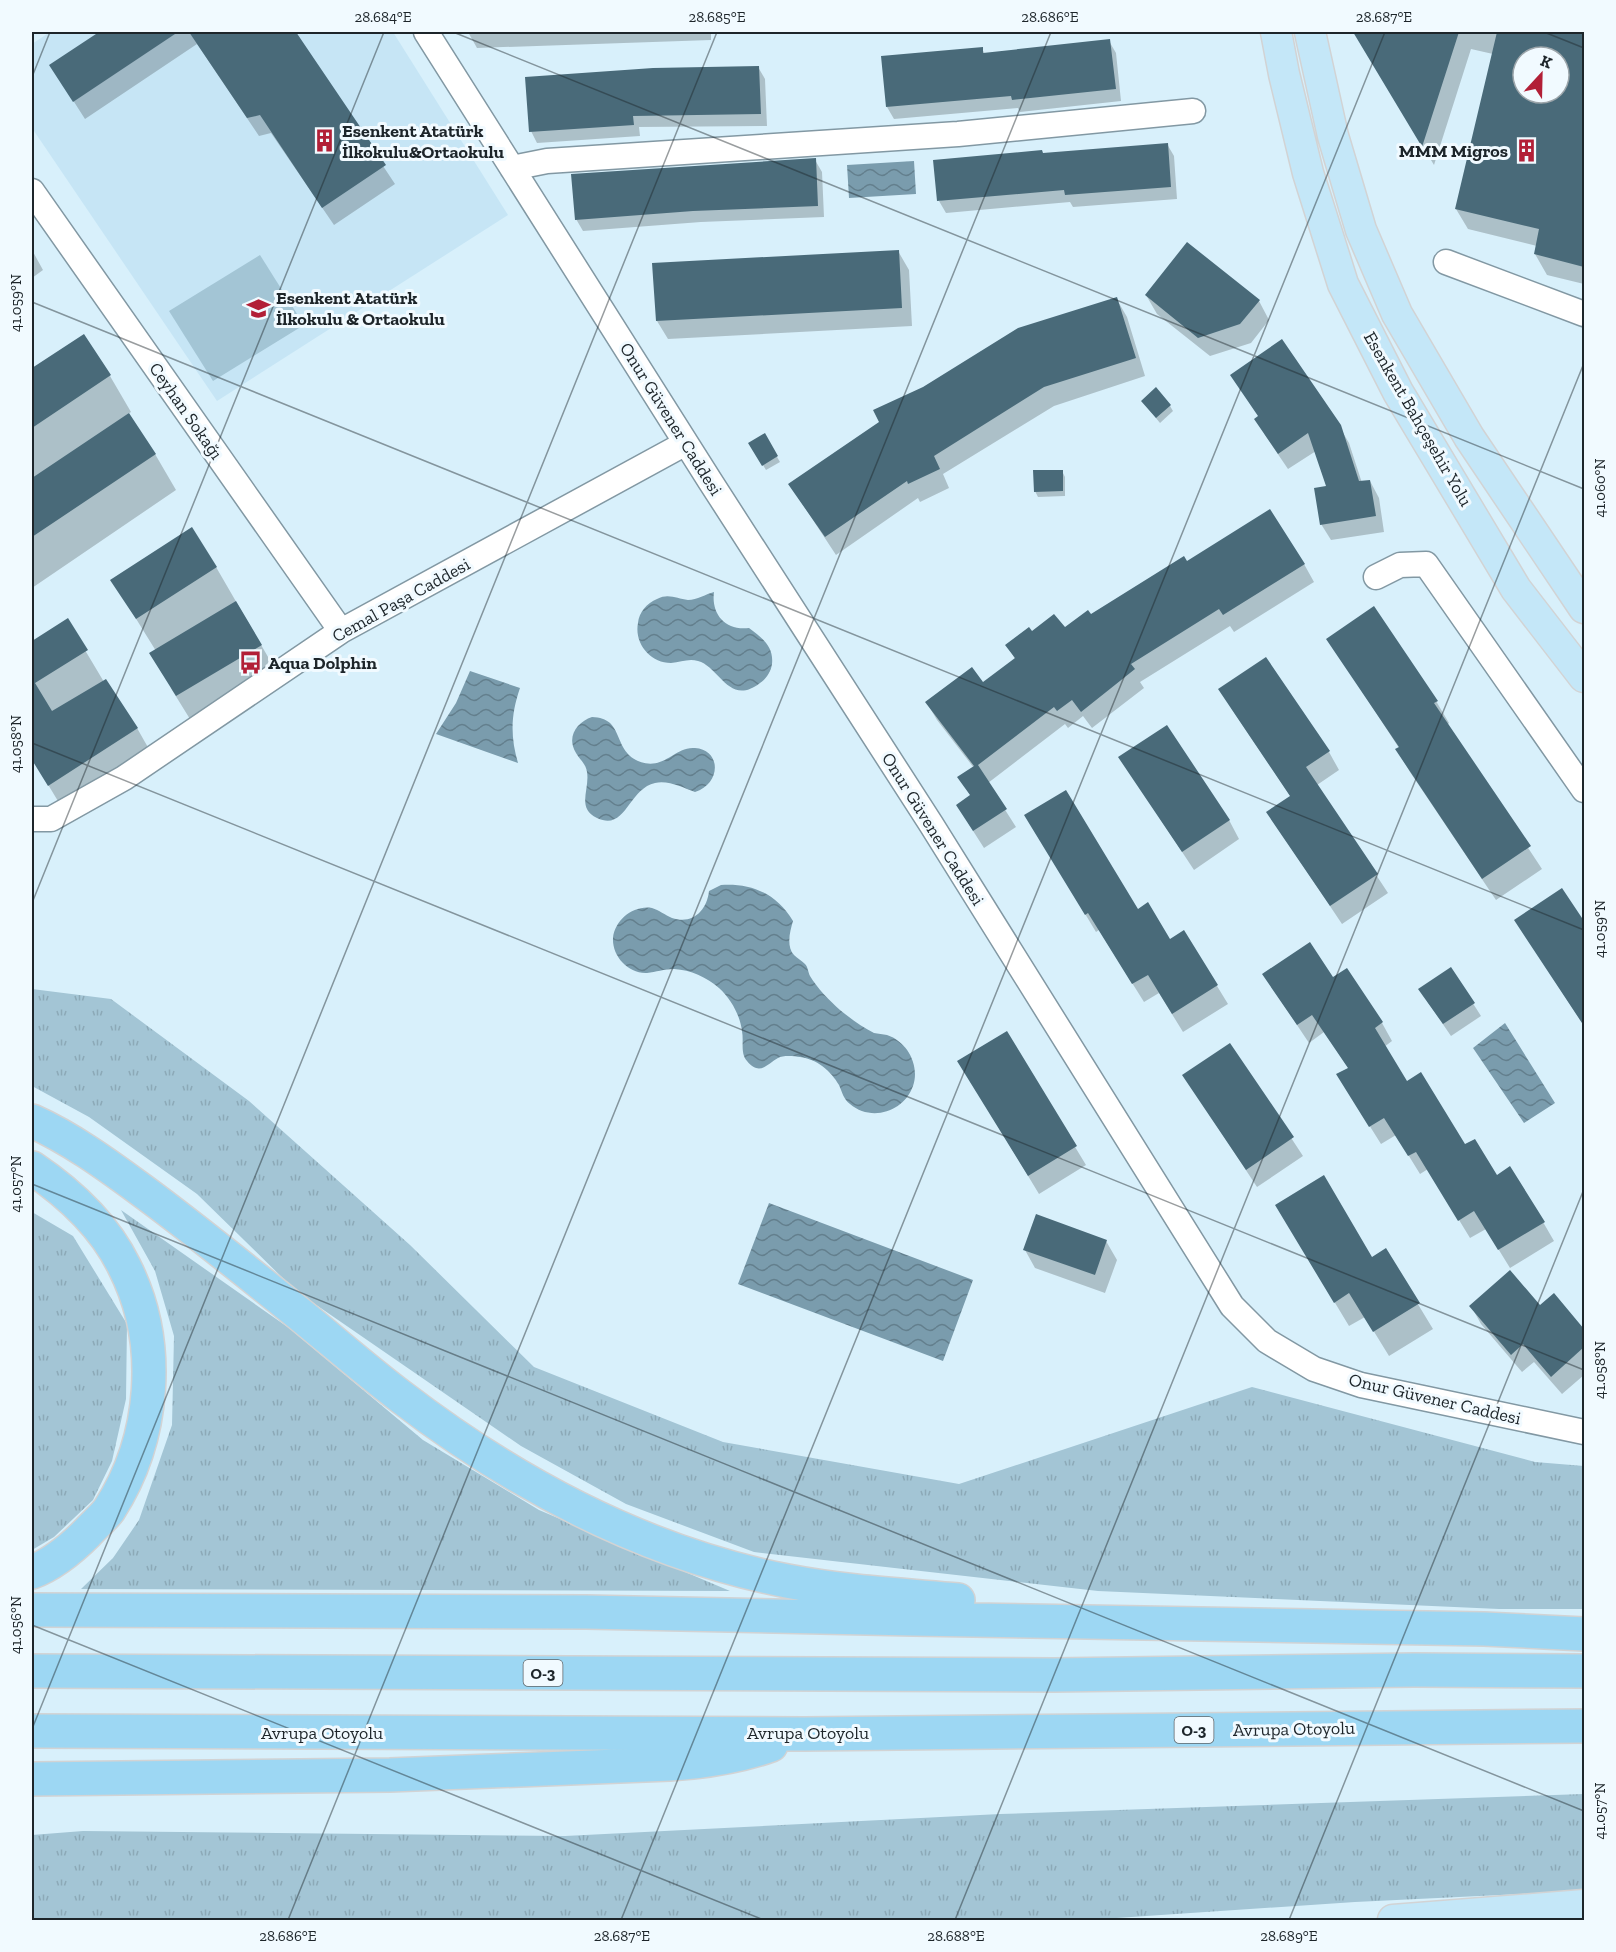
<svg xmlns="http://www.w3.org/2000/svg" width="1616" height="1952" viewBox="0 0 1616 1952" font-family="'Zilla Slab',serif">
	<defs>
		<pattern id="grass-tufts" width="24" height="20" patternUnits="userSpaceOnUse" patternTransform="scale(1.5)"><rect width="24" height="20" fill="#a3c5d5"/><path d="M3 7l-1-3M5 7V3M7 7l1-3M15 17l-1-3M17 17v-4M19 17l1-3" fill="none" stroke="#8ca9b7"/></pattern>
		<pattern id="water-waves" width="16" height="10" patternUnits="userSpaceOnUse" patternTransform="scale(1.5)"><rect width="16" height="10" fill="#7a9cad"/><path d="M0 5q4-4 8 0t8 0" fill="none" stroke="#637f8d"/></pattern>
	</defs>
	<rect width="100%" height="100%" fill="#d8f0fb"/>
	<path fill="#c6e5f5" d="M50,32H393L508,215L217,401L32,128V44Z"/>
	<path fill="url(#grass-tufts)" d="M32,989L111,999L249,1101L410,1245L534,1367L723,1442L959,1484L1252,1387L1535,1462L1584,1466V1609H1499L1098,1591L754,1552L626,1504L521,1446L296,1291L197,1194L89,1117L32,1086Z
		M121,1210L289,1328L423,1440L539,1510L730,1591L81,1589L113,1558L139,1520L172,1425L174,1336L155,1271Z
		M32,1212L73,1236L127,1324L126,1399L112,1461L93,1500L54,1537L32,1550Z
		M1584,1794V1891L1355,1902L1087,1920H32V1835L83,1831L565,1836L1000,1814Z"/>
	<path fill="#a3c5d5" d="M260,255L304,325L213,381L169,311Z"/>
	<path fill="url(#water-waves)" d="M914,161L916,194L849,198L847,165Z
		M714,592C711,614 725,631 749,628C761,637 774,646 772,664C771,672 766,679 760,683C729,707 720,667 698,661C689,658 681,662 671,663C650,663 634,643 638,623C639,612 647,603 657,599C669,593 677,599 688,600C697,600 706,594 714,592Z
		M470,671L520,688C511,714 510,736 518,763L436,734L456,703Z
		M592,717C625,718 612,749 638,761C664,772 674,746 695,748C722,750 721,784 695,792C683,788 669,780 655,783C628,789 626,832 597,818C576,808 590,789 587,772C586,764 580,760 576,753C566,737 577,722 592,717Z
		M721,885C752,883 777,894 793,921C790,931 786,946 794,955C797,958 802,961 805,964C808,967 808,972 810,976C817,988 830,1001 840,1010C850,1018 862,1027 874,1033C878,1034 883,1034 887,1035C908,1042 920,1066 913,1086C904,1112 871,1122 850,1104C844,1100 842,1092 839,1085C831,1071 817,1059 800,1057C794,1056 783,1055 778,1058C768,1063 760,1077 747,1061C740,1053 744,1041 742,1031C740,1015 731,999 719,988C706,977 691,970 674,969C664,969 656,972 647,973C628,974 612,956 613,938C615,920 633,905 652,908C659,910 665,915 672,918C693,925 707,910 709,891Z
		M1505,1023L1555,1103L1524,1123L1473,1048Z
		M769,1203L973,1280L943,1361L738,1284Z"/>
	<path fill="#0003" fill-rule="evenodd" d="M102,32H294L395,184L334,225L271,133L259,136L197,44L85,119L51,66Z
		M468,32H711V40L477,48Z
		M1357,32H1584V284L1547,275L1535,254L1537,246L1468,229L1456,209L1493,54L1471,49L1434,165L1372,62L1359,40ZM1523,57H1559V93H1523Z
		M1109,41L1116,53L1121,101L1020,112L1018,108L894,119L887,107L982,49L985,54Z
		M758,67L765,79L767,126L639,127L640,136L537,143L531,131Z
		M1167,144L1174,156L1177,199L1073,207L1070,202L946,213L939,201L1043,155Z
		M815,160L822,172L824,217L701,222L583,231L576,219Z
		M32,250L43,270L32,278Z
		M898,251L909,270L912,326L668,339L657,321Z
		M1146,295L1259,301L1269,320L1251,343L1210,356L1157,314Z
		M1116,298L1127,317L1145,376L1054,406L943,474L949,488L920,502L918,498L836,555L790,485Z
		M83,336L110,376L131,412L128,414L155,454L176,490L32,588V370Z
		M1142,401L1170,406L1173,411L1160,423Z
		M1259,417L1339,426L1349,443L1362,483L1370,481L1379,498L1384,532L1331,540L1321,524L1328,488L1316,451L1288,469L1265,435Z
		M764,435L780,462L766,470L750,444Z
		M1062,471L1065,477V496L1038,497L1035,491Z
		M1187,564H1304L1314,582L1234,632L1230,626L1140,682L1144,688L1092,728L1083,716L1068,728L1065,724L988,783L1016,827L984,848L968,823L971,796L959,777L974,768L937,720L927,703L983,684L1015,659L1007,645L1032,633L1065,629Z
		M216,567L282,681L198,732L172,690L156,651L112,580Z
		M67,620L107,687L137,728L158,765L70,821L32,758V642Z
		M1328,639L1436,701L1449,723L1447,725L1542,869L1496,900L1410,772L1397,750L1399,748Z
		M1231,708L1329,752L1339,770L1317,785L1388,893L1342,924L1279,830L1291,797Z
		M1120,758L1229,820L1239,839L1194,870Z
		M1037,834L1137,911L1170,941L1184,932L1228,1004L1183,1032L1159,993L1144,1002L1099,930L1096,932Z
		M1562,890L1584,924V1026L1516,921Z
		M1451,969L1481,1016L1451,1036L1427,1001Z
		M1333,979L1382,1023L1392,1041L1384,1047L1407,1083L1465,1146L1543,1222L1554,1241L1510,1268L1486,1229L1470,1238L1428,1169L1420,1174L1396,1135L1381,1144L1349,1093V1069L1324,1032L1309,1043L1275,992Z
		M1006,1033L1086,1165L1039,1194L970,1080Z
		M1230,1045L1303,1156L1257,1187L1184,1076Z
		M1291,1230L1372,1259L1385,1250L1433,1329L1389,1356L1365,1317L1349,1326Z
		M1106,1241L1117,1260L1105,1293L1035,1268L1025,1250Z
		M1553,1295L1584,1331V1375L1562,1394L1534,1362L1522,1372L1481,1324L1471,1306L1540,1307Z"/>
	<path fill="#496a79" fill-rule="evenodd" d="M99,32H178L73,102L49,65Z
		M189,32H296L386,165L322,208L260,115L247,118Z
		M1353,32H1459L1422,147Z
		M1497,32H1584V267L1534,254L1539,229L1455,209ZM1523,57H1559V93H1523Z
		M1110,39L1116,89L1012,100L1011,96L886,107L881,56L983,47V53Z
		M759,66L761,114L633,116L634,125L529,132L525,77L653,68Z
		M1168,143L1171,187L1065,195L1064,190L937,201L933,160L1042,150L1043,153Z
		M816,158L818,206L693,211L575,220L571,174Z
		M1187,242L1260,300L1240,324L1198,338L1145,295Z
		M899,250L902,308L656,321L652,263Z
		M1117,297L1136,358L1044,387L934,456L940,469L908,484L907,481L825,537L788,484L879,422L873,410L923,387L1018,328Z
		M84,334L111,375L32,428V368Z
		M1282,339L1341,425L1359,481L1370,480L1376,516L1320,525L1314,488L1326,486L1308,433L1278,454L1254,419L1258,416L1230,375Z
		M1156,387L1171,405L1156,418L1141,401Z
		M129,413L156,454L32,537V478Z
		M765,433L778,456L762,466L748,443Z
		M1033,470H1063V491L1034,492Z
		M1270,509L1305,564L1223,615L1219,609L1131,664L1135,669L1081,712L1072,700L1057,711L1054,707L978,765L1007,809L973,831L956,805L970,795L957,777L974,766L925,702L972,667L983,682L1015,658L1005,645L1029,627L1032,631L1054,614L1065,627L1088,610L1091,614L1184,556L1187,561Z
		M192,527L217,567L136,619L110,580Z
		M236,601L262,645L176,696L149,653Z
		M1374,606L1438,701L1434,703L1531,846L1482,879L1395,749L1399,747L1326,639Z
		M68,618L88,650L35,683L52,711L106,679L138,728L48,786L32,760V641Z
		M1266,657L1330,751L1306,767L1378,874L1330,906L1266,812L1290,796L1218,689Z
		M1167,725L1230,820L1182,852L1118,757Z
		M1066,790L1138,909L1148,902L1170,939L1184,930L1218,985L1172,1014L1148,975L1132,984L1088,913L1085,915L1024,815Z
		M1562,888L1584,921V1026L1514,920Z
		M1310,942L1333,977L1347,968L1383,1022L1375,1028L1407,1081L1421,1072L1465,1144L1475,1139L1497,1175L1510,1166L1545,1222L1498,1250L1474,1211L1458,1221L1416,1152L1408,1156L1384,1118L1369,1127L1336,1074L1348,1068L1312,1015L1297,1025L1262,974Z
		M1451,967L1475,1003L1443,1024L1418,989Z
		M1007,1031L1077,1146L1028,1176L957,1061Z
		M1230,1043L1294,1137L1246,1170L1182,1075Z
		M1324,1175L1372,1257L1386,1248L1420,1303L1373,1332L1349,1293L1334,1303L1275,1205Z
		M1036,1214L1107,1240L1095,1275L1023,1250Z
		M1510,1270L1540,1305L1554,1293L1584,1329V1347L1551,1377L1523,1344L1511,1355L1469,1306Z"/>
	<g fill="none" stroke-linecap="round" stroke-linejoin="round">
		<defs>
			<path id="minor" d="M426,32L710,481L931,824L1232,1306L1267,1341L1314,1369L1361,1385L1584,1432
				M512,168L547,161L958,134L1193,111
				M32,191L341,631
				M1446,262L1584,314
				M1376,577L1400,565L1426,564L1584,790
				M32,819H51L124,778L341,631L686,443"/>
			<path id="major" d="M1276,32L1284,74L1308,173L1343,284L1398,392L1516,589L1584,677
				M1310,32L1333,136L1361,230L1397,314L1469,437L1584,608
				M1393,1920L1584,1905"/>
			<path id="highway" d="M32,1121C70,1138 106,1164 140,1189C192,1227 242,1268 292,1308C328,1337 363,1368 400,1396C515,1484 644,1553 787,1581C844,1592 901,1595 958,1600
				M32,1168C69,1193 104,1225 124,1266C163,1342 155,1439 109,1510C103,1518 94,1525 87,1533C71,1549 53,1564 32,1572
				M32,1610L586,1612L913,1619L1484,1629L1584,1634
				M32,1671L1054,1675L1414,1670L1584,1671
				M32,1731L804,1734L1584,1726
				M32,1779L390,1775L670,1764C704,1762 738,1757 771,1745"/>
		</defs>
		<use href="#minor" stroke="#8298a3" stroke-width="27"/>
		<use href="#major" stroke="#d2d3d4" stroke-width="33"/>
		<use href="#highway" stroke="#d2d3d4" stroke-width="36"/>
		<use href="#minor" stroke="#fff" stroke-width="24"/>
		<use href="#major" stroke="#c4e7f8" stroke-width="30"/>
		<use href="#highway" stroke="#9dd7f3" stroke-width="33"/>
	</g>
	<path fill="none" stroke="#1d252a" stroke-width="1.5" stroke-opacity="0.45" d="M453,32L1584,489M1544,32L1584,48M32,77L50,32M32,302L1584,930M32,743L1584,1370M32,903L384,32M32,1184L1584,1811M32,1625L764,1920M32,1729L717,32M288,1920L1051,32M621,1920L1385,32M955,1920L1584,363M1289,1920L1584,1189"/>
	<defs>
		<symbol id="building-bare" viewBox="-9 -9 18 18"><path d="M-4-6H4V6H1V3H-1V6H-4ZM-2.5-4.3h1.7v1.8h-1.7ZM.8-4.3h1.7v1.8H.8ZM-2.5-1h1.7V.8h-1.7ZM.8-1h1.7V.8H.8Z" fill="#b21f37" stroke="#f1faff" stroke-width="2.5" paint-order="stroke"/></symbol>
		<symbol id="school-bare" viewBox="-9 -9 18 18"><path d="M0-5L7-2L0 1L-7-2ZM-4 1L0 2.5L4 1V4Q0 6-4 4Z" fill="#b21f37" stroke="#f1faff" stroke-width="2.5" paint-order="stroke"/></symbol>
		<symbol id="bus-bare" viewBox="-9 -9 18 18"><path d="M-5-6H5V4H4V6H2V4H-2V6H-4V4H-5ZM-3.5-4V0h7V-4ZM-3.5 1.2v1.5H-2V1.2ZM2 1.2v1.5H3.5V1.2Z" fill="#b21f37" stroke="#f1faff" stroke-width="2.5" paint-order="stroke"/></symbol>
	</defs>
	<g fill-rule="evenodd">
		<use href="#building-bare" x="308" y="124" width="33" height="33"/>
		<use href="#building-bare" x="1510" y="134" width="33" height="33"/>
		<use href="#school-bare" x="242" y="292" width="33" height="33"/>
		<use href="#bus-bare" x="234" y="646" width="33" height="33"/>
	</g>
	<g text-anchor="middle" stroke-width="6" stroke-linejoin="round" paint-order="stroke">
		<g fill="#f1faff" stroke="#5d656a" stroke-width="1.5">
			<rect x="523.5" y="1660" width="39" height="26" rx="4.5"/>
			<rect x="1174.5" y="1717" width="39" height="26" rx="4.5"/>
		</g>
		<g font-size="16" font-weight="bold" fill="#1d252a">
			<text x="543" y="1679">O-3</text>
			<text x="1194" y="1736">O-3</text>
		</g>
		<g font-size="18" font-weight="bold" fill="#1d252a" stroke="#f1faff" text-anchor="start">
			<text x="342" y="137">Esenkent Atatürk<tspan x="342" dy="21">İlkokulu&amp;Ortaokulu</tspan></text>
			<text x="1508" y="157" text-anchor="end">MMM Migros</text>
			<text x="276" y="304">Esenkent Atatürk<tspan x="276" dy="21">İlkokulu &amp; Ortaokulu</tspan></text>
			<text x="268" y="669">Aqua Dolphin</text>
		</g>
		<g font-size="18" fill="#1d252a" stroke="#f1faff">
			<text transform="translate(186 411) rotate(55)" y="6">Ceyhan Sokağı</text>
			<text transform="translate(671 419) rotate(58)" y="6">Onur Güvener Caddesi</text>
			<text transform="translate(1418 419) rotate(60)" y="6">Esenkent Bahçeşehir Yolu</text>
			<text transform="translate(401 600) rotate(-29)" y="6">Cemal Paşa Caddesi</text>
			<text transform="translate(933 829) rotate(58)" y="6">Onur Güvener Caddesi</text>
			<text transform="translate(1435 1399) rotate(13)" y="6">Onur Güvener Caddesi</text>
			<text transform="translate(1294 1729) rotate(-1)" y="6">Avrupa Otoyolu</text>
			<text x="322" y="1739">Avrupa Otoyolu</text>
			<text x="808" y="1739">Avrupa Otoyolu</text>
		</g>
	</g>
	<rect width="1616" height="1952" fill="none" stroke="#f1faff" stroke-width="66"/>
	<g transform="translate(1541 75) rotate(22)"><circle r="28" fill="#f1faff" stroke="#9ca5aa" stroke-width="1.5"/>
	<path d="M0-4.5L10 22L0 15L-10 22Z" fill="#b21f37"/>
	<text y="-9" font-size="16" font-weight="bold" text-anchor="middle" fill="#1d252a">K</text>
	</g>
	<rect x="33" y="33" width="1550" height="1886" fill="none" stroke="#1d252a" stroke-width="2"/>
	<g font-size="15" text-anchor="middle" fill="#1d252a">
		<text x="383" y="22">28.684°E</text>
		<text x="717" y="22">28.685°E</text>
		<text x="1050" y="22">28.686°E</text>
		<text x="1384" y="22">28.687°E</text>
		<text transform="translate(16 303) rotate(-90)" y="5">41.059°N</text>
		<text transform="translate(1600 488) rotate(-90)" y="5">41.060°N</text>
		<text transform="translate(16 744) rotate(-90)" y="5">41.058°N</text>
		<text transform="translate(1600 929) rotate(-90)" y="5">41.059°N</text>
		<text transform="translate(16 1184) rotate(-90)" y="5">41.057°N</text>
		<text transform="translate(1600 1370) rotate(-90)" y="5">41.058°N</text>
		<text transform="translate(16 1625) rotate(-90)" y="5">41.056°N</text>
		<text transform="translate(1600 1811) rotate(-90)" y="5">41.057°N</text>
		<text x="288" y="1941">28.686°E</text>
		<text x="622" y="1941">28.687°E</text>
		<text x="956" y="1941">28.688°E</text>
		<text x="1289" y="1941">28.689°E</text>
	</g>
</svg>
